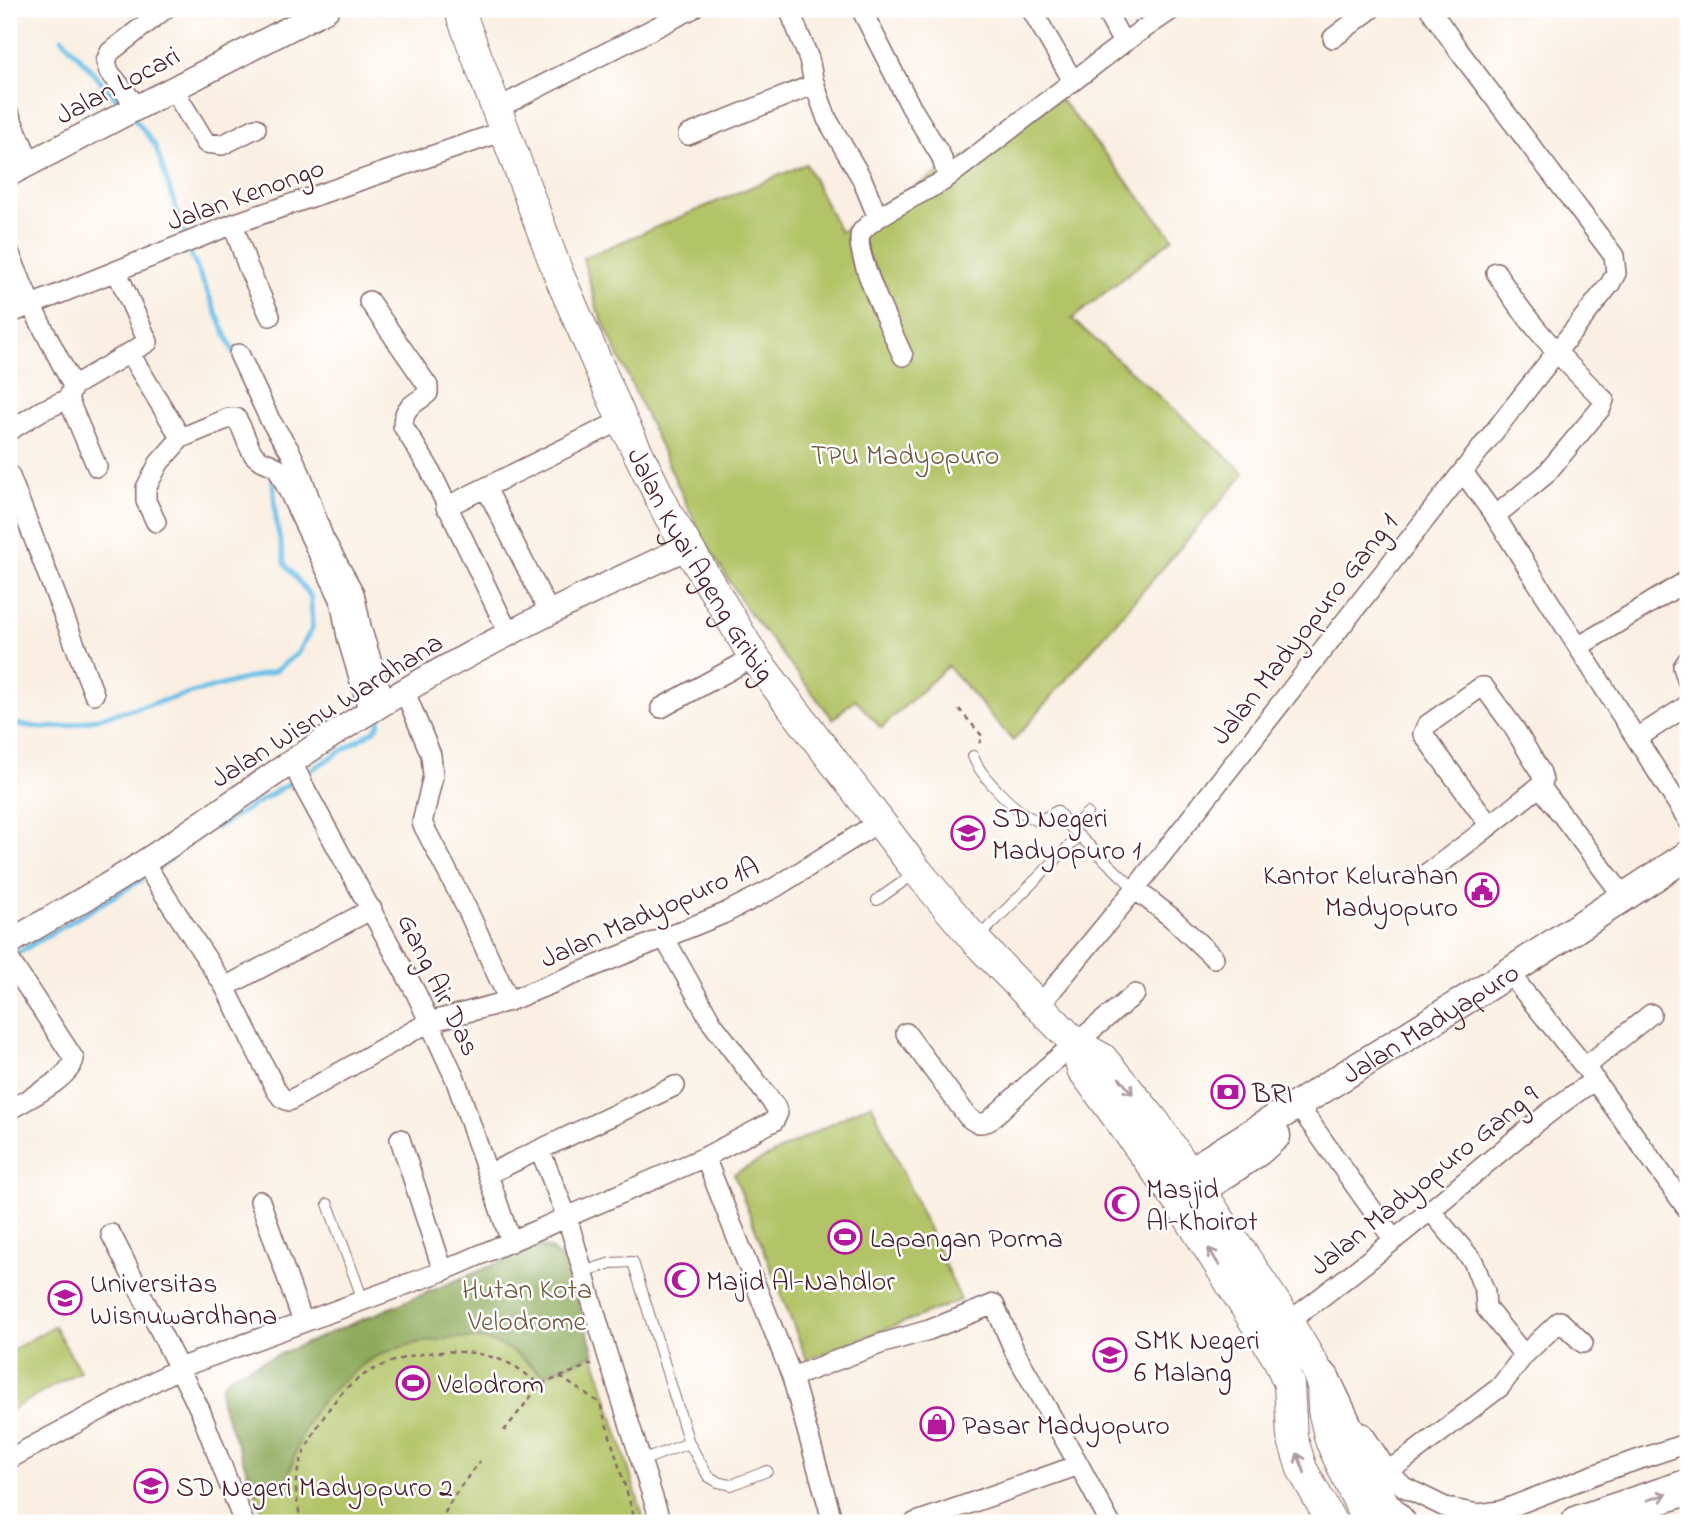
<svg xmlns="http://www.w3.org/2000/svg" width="1697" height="1532" viewBox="0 0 1697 1532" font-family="'Indie Flower',sans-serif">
	<rect width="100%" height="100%" fill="#fff"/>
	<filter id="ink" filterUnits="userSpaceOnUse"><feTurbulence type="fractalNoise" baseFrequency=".0143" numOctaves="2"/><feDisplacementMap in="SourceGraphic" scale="14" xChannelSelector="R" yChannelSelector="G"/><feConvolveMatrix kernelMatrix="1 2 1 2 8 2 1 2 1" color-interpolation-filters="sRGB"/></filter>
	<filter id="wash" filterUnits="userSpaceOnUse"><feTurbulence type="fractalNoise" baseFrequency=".00686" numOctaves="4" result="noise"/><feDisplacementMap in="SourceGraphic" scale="28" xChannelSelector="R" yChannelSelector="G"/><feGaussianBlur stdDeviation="1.57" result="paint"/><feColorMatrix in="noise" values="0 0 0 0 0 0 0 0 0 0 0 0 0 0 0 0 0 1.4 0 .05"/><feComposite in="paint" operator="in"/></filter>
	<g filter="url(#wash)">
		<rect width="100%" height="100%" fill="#faefe2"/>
		<path fill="#b3c467" stroke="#7e7249" stroke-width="2" d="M1060,99L1173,238L1072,319L1245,473L1013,741L948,666L881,728L855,699L833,719L745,607L699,531L597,309L583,258L806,164L840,232Z
			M871,1103L961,1300L807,1360L734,1174Z
			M539,1246L550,1249L566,1263L645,1523H267L221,1402C220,1390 222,1382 232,1374Z
			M54,1326L80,1371L9,1411V1352Z"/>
		<path fill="#8eaa5c" stroke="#6c6444" stroke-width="2" d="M539,1246L550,1249L566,1263L594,1354L543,1375C525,1360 508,1345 484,1340C453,1334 403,1343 375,1357C358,1366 321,1398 312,1414C300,1434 294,1456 288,1479L255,1491L221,1402V1387L232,1374Z"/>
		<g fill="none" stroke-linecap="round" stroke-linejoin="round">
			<path stroke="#6bc0e7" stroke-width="5" d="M62,38L123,106
				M134,118L155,145L192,257L234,353
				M9,723L44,728L68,726L275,671L297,654L312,629L311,597L285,564L276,521L273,479L275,476
				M303,775L375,730L380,723L378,715
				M216,828L295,780
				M158,868L171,859
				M11,957L143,879"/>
		</g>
	</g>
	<g filter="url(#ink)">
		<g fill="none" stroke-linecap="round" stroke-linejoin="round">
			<defs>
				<path id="service" d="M973,756C979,775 1020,817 1039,821L1057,811L1072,829L1135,889
					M1072,829L1087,813
					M877,900L907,879
					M978,938L1079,836
					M328,1204L363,1300
					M583,1272L611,1263L633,1262L689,1443L708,1476L718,1482L731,1485L767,1471
					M641,1461L689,1443"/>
				<path id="minor" d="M789,9L809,59L814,83L827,119L862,179L878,218
					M861,9L911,107L941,156L947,175L943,181C926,191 869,218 861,233C852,250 894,336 903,356
					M1031,9L1073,81
					M1105,9L1123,43L1173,9
					M1333,38L1371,9
					M173,89L206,143L222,145L256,128
					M138,108L109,72L106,61L110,52L165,9
					M496,109L692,9
					M9,114L30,162
					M688,135L815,84
					M948,177L1123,43
					M233,224L248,267L270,316
					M9,252L31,305L73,386
					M369,301L428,386V393C415,405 403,405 403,426L429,468L508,632
					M9,314L233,224L504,131
					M130,354L181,438
					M239,354L270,420L290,451L302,477L323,537L354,593L362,631L385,703
					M9,431L41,411L68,399
					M97,467L68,399L73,386L148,342L117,272
					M1463,472L1495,516L1688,820
					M9,474L94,694
					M486,488L549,612
					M446,507L622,420
					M1495,516L1545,475L1601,408L1604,400C1564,361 1524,320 1496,272
					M156,522L146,501V488L159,463L181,438L229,418H236C244,429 246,444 254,455C261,463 271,462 278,469L340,599L347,637L369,712
					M1578,647L1688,580
					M1688,660L1683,667L1688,682
					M405,692L431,755L433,776L422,823L469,913L509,1001
					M661,708L754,657
					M1637,738L1688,705
					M292,761L303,785L416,993L455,1078L511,1242
					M1540,786L1624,897
					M144,863L225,987L276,1090L282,1098L289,1101L429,1022L509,1001L723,914L776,887L879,822
					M1426,874C1465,846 1502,816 1540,786L1543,781L1541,773L1514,728L1484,687H1481L1427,725L1423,734L1490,826
					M1135,889L1172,918L1214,958
					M9,959L74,1059C69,1080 27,1099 9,1110
					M1509,973L1585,1067L1688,1210
					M225,987L372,909
					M1039,1006L1135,889L1610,284L1616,273L1614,256L1459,51L1430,9
					M906,1033L968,1117C975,1123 980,1125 989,1121L1047,1067L1135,994
					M1585,1067L1651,1014
					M1297,1104L1393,1239
					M400,1139L443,1271
					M540,1150L567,1217L608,1357L661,1523
					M705,1157L792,1377L833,1523
					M488,1174L675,1086
					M260,1201L303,1322
					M111,1234L200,1410L244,1523
					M1288,1322C1336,1287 1382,1250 1427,1213C1483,1168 1534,1120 1595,1080
					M1524,1355L1560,1321L1583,1343
					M792,1377L880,1344L929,1330L994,1304L1015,1352L1079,1465
					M1363,1433L1387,1470L1404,1487L1447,1508L1478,1514L1500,1511L1604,1471L1688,1443
					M9,1459L179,1368L443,1271L705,1157L774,1121L778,1113L775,1106L712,1023L665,939
					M1387,1470L1403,1461L1500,1387L1524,1355L1486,1308L1485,1292L1473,1261L1430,1210
					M914,1523L1079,1465L1110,1523"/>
				<path id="tertiary" d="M9,174L327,9
					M9,943C54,915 102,891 146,861C220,812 291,760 367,713C470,650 578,597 688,547"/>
				<g id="secondary">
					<path id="s1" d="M1170,1184L1499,979L1688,855"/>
					<path d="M1181,1204L1258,1152L1276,1136"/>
				</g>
				<g id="primary">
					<path id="s2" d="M459,9L558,273L622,420L669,516L754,657L918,872L975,940L1075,1043L1102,1058L1155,1122L1288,1322L1322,1379L1323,1410L1330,1440L1368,1523"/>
					<path d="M1075,1043L1082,1069L1181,1205L1278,1359L1289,1384L1292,1437L1302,1469L1332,1523"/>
				</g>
				<path id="motorway" d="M1322,1379L1382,1506L1398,1523
					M1579,1523L1688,1487"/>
			</defs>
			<use href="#service" stroke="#88686b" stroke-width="12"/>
			<use href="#minor" stroke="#88686b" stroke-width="22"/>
			<use href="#tertiary" stroke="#88686b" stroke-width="27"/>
			<use href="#secondary" stroke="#88686b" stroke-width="31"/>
			<use href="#primary" stroke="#88686b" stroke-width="32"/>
			<use href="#motorway" stroke="#88686b" stroke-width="38"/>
			<path stroke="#88686b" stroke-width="2.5" stroke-dasharray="5 5" stroke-linecap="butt" d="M959,709L983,737L979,743
				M560,1377L600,1403L636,1523
				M504,1431L540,1385L592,1364
				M301,1523C299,1510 295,1494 296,1481C298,1464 307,1445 315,1431C326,1412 338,1394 355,1381C397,1350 468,1341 514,1366C523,1371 532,1379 540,1385
				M443,1523C442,1507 470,1475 480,1461"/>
			<use href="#service" stroke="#fff" stroke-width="10"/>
			<use href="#minor" stroke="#fff" stroke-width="19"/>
			<use href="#tertiary" stroke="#fff" stroke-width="24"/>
			<use href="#secondary" stroke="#fff" stroke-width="28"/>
			<use href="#primary" stroke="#fff" stroke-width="30"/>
			<use href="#motorway" stroke="#fff" stroke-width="35"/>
		</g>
		<defs><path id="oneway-shaft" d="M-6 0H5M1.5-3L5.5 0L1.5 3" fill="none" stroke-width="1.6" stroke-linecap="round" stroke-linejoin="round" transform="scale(1.75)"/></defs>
		<g stroke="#ae9aa0">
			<use href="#oneway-shaft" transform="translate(1126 1086) rotate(50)"/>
			<use href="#oneway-shaft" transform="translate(1214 1257) rotate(-122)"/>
			<use href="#oneway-shaft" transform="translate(1301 1463) rotate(-111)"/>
			<use href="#oneway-shaft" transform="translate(1657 1497) rotate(-18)"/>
		</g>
	</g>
	<defs>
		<symbol id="school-ring" viewBox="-11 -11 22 22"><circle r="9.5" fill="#fff" stroke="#b5179e" stroke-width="1.5"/><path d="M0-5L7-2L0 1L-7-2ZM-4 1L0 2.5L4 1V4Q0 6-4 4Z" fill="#b5179e"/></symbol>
		<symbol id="civic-ring" viewBox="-11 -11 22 22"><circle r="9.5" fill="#fff" stroke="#b5179e" stroke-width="1.5"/><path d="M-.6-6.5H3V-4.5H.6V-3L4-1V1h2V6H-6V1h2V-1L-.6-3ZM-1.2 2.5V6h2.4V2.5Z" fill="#b5179e"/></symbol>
		<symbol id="bank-ring" viewBox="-11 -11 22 22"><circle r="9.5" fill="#fff" stroke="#b5179e" stroke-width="1.5"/><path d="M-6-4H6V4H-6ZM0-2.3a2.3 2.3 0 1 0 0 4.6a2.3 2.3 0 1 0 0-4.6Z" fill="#b5179e"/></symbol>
		<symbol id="mosque-ring" viewBox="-11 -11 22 22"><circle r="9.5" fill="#fff" stroke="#b5179e" stroke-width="1.5"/><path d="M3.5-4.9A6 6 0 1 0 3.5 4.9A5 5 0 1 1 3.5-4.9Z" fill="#b5179e"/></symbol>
		<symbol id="stadium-ring" viewBox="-11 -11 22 22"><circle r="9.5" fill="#fff" stroke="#b5179e" stroke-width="1.5"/><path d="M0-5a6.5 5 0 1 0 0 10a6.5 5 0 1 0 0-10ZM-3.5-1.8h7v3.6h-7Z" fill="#b5179e"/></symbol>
		<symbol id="university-ring" viewBox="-11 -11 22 22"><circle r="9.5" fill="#fff" stroke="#b5179e" stroke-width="1.5"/><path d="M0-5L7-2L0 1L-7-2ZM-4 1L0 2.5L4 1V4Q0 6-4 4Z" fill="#b5179e"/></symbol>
		<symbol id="shop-ring" viewBox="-11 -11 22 22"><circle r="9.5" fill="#fff" stroke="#b5179e" stroke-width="1.5"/><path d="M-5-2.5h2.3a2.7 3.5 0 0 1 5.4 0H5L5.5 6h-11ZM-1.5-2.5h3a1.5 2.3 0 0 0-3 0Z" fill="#b5179e"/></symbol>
	</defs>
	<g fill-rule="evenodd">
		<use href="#school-ring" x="949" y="814" width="38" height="38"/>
		<use href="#civic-ring" x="1463" y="871" width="38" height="38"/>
		<use href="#bank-ring" x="1209" y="1073" width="38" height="38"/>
		<use href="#mosque-ring" x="1103" y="1185" width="38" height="38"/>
		<use href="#stadium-ring" x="826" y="1218" width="38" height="38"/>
		<use href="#mosque-ring" x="663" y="1261" width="38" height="38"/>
		<use href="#university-ring" x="46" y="1279" width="38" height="38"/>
		<use href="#school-ring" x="1091" y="1336" width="38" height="38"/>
		<use href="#stadium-ring" x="394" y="1364" width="38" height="38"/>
		<use href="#shop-ring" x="918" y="1405" width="38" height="38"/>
		<use href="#school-ring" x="132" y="1467" width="38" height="38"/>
	</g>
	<g text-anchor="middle" stroke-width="5" stroke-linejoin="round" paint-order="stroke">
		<g font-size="28" fill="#4a1f2b" stroke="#fff">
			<text transform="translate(117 84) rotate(-28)" y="10">Jalan Locari</text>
			<text transform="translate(245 193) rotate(-20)" y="10">Jalan Kenongo</text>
			<text dy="10" stroke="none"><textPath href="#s2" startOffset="607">Jalan Kyai Ageng Gribig</textPath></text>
			<text transform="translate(1303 628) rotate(-52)" y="10">Jalan Madyopuro Gang 1</text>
			<text transform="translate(326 709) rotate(-32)" y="10">Jalan Wisnu Wardhana</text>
			<text transform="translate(649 911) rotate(-24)" y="10">Jalan Madyopuro 1A</text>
			<text transform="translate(440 984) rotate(64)" y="10">Gang Air Das</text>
			<text dy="10" stroke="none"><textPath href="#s1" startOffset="306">Jalan Madyapuro</textPath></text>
			<text transform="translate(1423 1179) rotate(-39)" y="10">Jalan Madyopuro Gang 9</text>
		</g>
		<g font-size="28" fill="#6f5940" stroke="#fff">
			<text x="905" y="464">TPU Madyopuro</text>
			<text x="527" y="1298">Hutan Kota<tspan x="527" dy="32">Velodrome</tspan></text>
		</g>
		<g font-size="28" fill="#4a1f2b" stroke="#fff" text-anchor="start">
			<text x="992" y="827">SD Negeri<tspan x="992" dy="32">Madyopuro 1</tspan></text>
			<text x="1458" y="884" text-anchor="end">Kantor Kelurahan<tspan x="1458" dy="32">Madyopuro</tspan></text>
			<text x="1252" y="1102">BRI</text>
			<text x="1146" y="1198">Masjid<tspan x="1146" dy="32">Al-Khoirot</tspan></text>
			<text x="870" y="1247">Lapangan Porma</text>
			<text x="706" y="1290">Majid Al-Nahdlor</text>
			<text x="90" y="1292">Universitas<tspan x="90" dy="32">Wisnuwardhana</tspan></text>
			<text x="1134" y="1349">SMK Negeri<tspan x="1134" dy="32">6 Malang</tspan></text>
			<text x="438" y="1393">Velodrom</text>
			<text x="962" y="1434">Pasar Madyopuro</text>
			<text x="176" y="1496">SD Negeri Madyopuro 2</text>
		</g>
	</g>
	<rect width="1697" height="1532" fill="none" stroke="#fff" stroke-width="35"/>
</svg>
